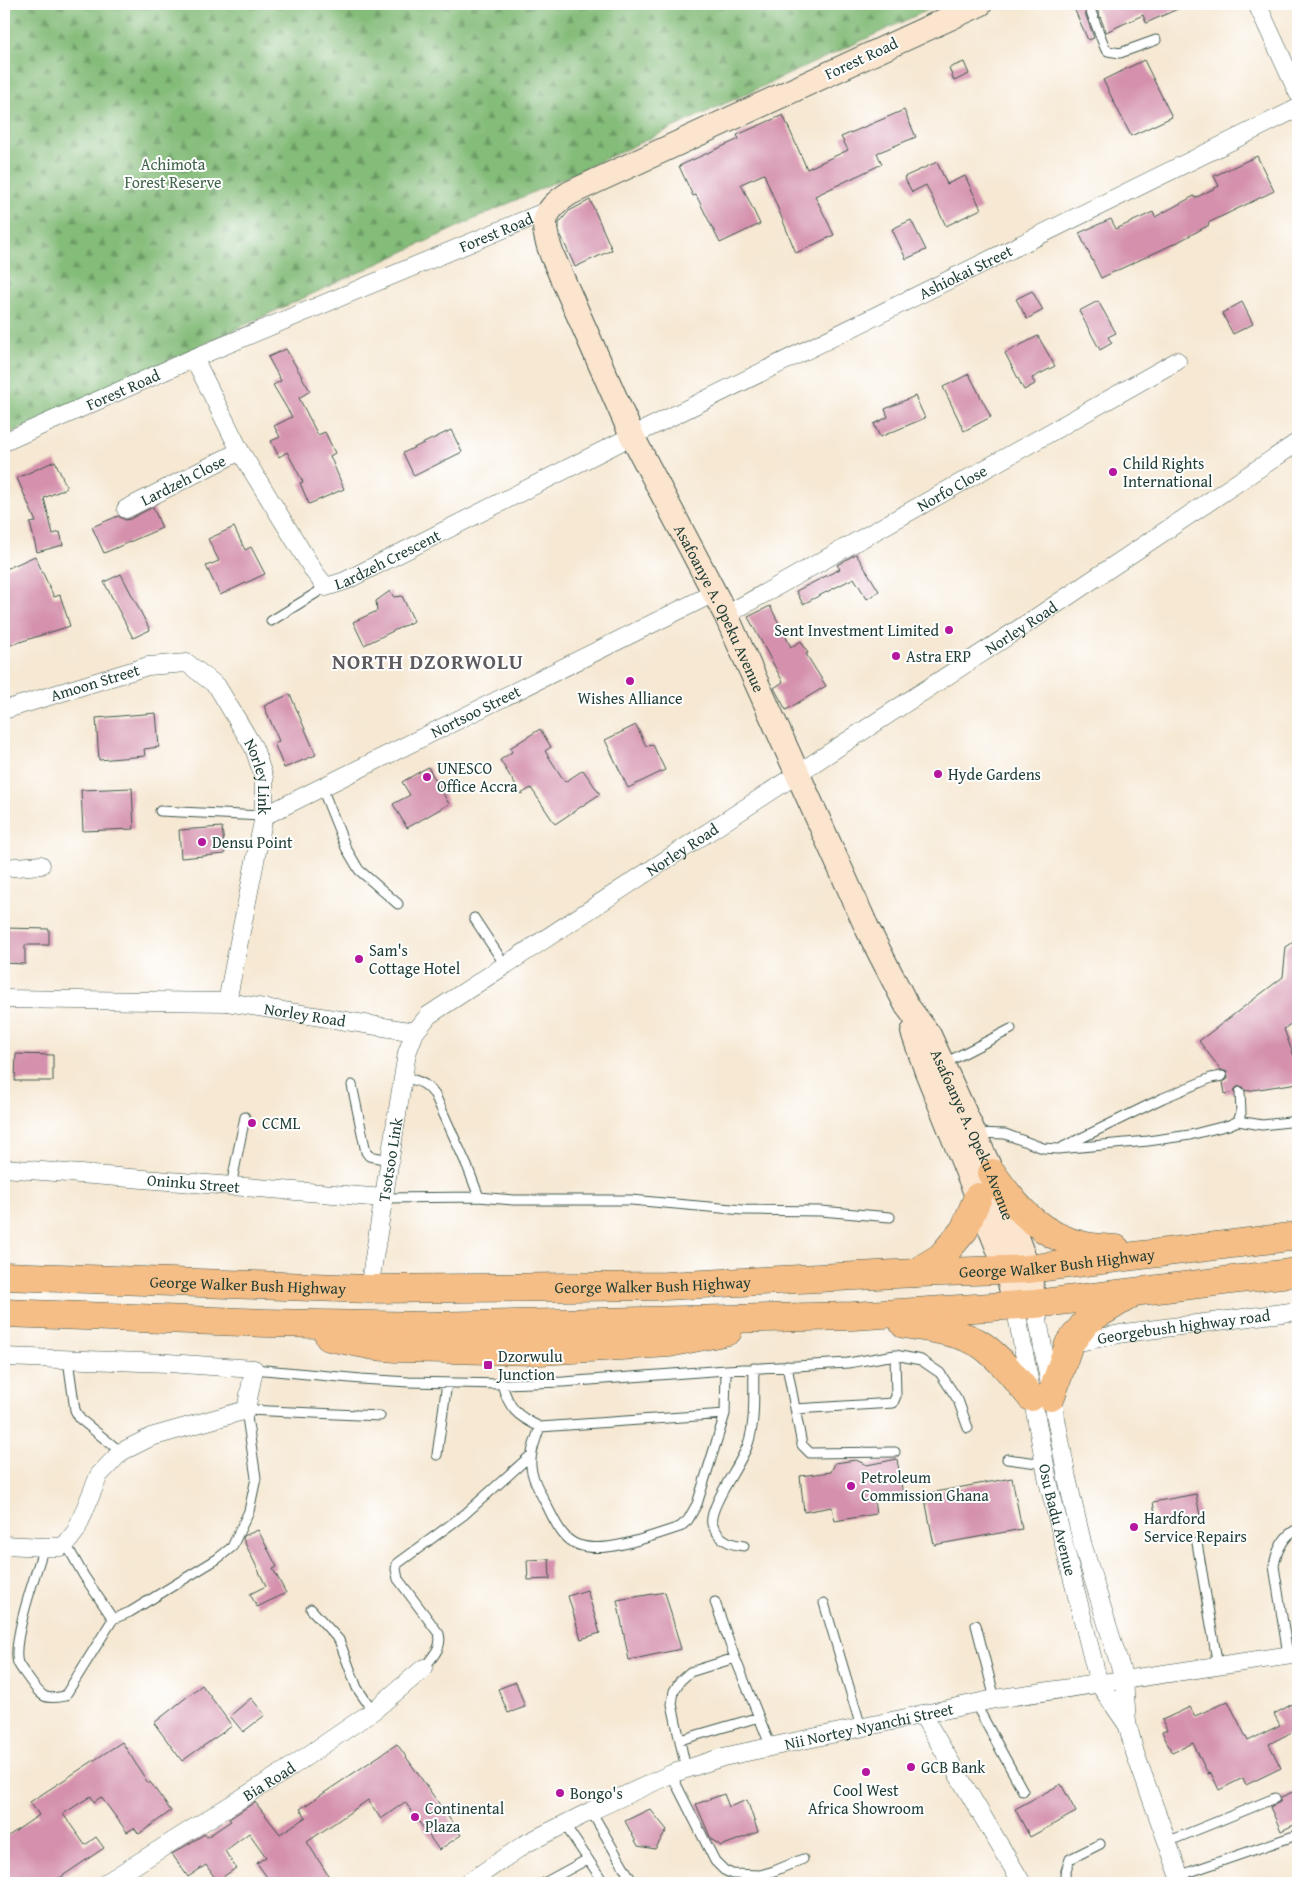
<svg xmlns="http://www.w3.org/2000/svg" width="1302" height="1887" viewBox="0 0 1302 1887" font-family="'Gentium Book Plus',serif">
	<defs>
		<pattern id="forest-firs" width="22" height="20" patternUnits="userSpaceOnUse" patternTransform="scale(1.25)"><rect width="22" height="20" fill="#84bc79"/><path d="M5 1l3.5 6h-7zM16 11l3.5 6h-7z" fill="#6b9a64"/></pattern>
	</defs>
	<rect width="100%" height="100%" fill="#fff"/>
	<filter id="ink" filterUnits="userSpaceOnUse"><feTurbulence type="fractalNoise" baseFrequency=".02" numOctaves="2"/><feDisplacementMap in="SourceGraphic" scale="10" xChannelSelector="R" yChannelSelector="G"/><feConvolveMatrix kernelMatrix="1 2 1 2 8 2 1 2 1" color-interpolation-filters="sRGB"/></filter>
	<filter id="wash" filterUnits="userSpaceOnUse"><feTurbulence type="fractalNoise" baseFrequency=".0096" numOctaves="4" result="noise"/><feDisplacementMap in="SourceGraphic" scale="20" xChannelSelector="R" yChannelSelector="G"/><feGaussianBlur stdDeviation="1.12" result="paint"/><feColorMatrix in="noise" values="0 0 0 0 0 0 0 0 0 0 0 0 0 0 0 0 0 1.4 0 .05"/><feComposite in="paint" operator="in"/></filter>
	<g filter="url(#wash)">
		<rect width="100%" height="100%" fill="#f6e8d3"/>
		<path fill="url(#forest-firs)" stroke="#527c56" d="M4,4H941L4,436Z"/>
		<g id="blocks">
			<path fill="#d490ac" d="M1072,4H1082L1094,38L1088,40Z
				M1095,4H1189L1146,23L1143,15L1106,32Z
				M1144,60L1172,117L1131,136L1103,80Z
				M964,62L969,74L954,81L949,68Z
				M904,110L916,137L877,153L882,164L815,196L834,235L796,253L764,174L741,184L760,224L720,243L696,195L693,196L679,166L739,139L737,135L783,115L807,169L848,150L841,137Z
				M1257,156L1274,191L1208,223L1209,225L1178,242L1101,278L1079,233L1111,219L1116,229L1153,212L1155,217L1194,196L1195,198L1219,186L1214,176Z
				M937,162L947,184L965,176L981,209L946,226L926,185L912,192L904,177Z
				M590,200L612,250L575,267L559,231V223L569,211Z
				M911,220L926,250L906,259L892,229Z
				M1032,291L1043,310L1027,319L1016,299Z
				M1098,301L1116,333L1108,337L1112,343L1100,350L1079,311Z
				M1242,302L1253,324L1233,334L1222,313Z
				M1038,336L1055,366L1032,378L1035,384L1024,390L1005,353Z
				M286,349L310,391L299,398L318,435L325,432L335,453L330,456L344,489L309,504L300,483L303,482L287,452L279,457L271,441L280,437L274,426L292,417L273,385L281,381L268,357Z
				M969,374L991,417L964,431L943,387Z
				M915,396L925,418L880,437L874,424L888,417L885,409Z
				M451,430L462,452L414,476L403,453Z
				M55,461L67,488L44,498L53,534L60,532L63,545L37,552L30,523L36,522L17,478Z
				M153,507L162,528L104,553L92,527L118,516L125,520L130,519Z
				M234,527L245,550L251,547L265,574L220,595L206,566L219,561L208,539Z
				M856,554L879,591L867,599L854,578L803,604L796,591L840,569L837,565Z
				M35,556L54,597L60,595L70,626L4,647V570Z
				M121,574L150,630L133,638L104,582Z
				M390,591L394,597L402,596L414,621L364,645L353,622L377,611L376,601Z
				M770,606L791,647L801,641L808,653L806,654L826,686L786,710L774,688L783,682L748,617Z
				M290,694L316,755L284,768L274,743L279,741L264,706Z
				M156,713L159,747L144,749L145,756L99,760L96,718Z
				M636,725L646,746L653,745L665,770L628,788L605,740Z
				M540,729L551,747L545,751L565,782L583,770L600,794L555,824L531,788L521,794L500,760L512,752L510,748Z
				M428,767L449,804L407,828L393,804L410,795L402,782Z
				M132,788L134,829L83,831L81,790Z
				M222,827L225,854L181,858L179,830Z
				M4,928L49,929V945H25V964L4,963Z
				M1298,939V1018L1284,1029L1293,1054L1298,1053V1083L1246,1091L1243,1087L1239,1086L1235,1089L1234,1092L1225,1094L1223,1082L1228,1079L1227,1072L1221,1070L1199,1041L1283,977L1286,947Z
				M16,1054L53,1055V1081H15Z
				M897,1459L903,1495L874,1500L876,1514L835,1521L832,1507L804,1512L800,1476L831,1472L835,1463L856,1460L867,1465Z
				M1012,1478L1022,1529L934,1545L924,1494Z
				M1196,1494L1200,1516L1157,1524L1153,1502Z
				M258,1530L277,1567L273,1569L286,1593L257,1607L250,1594L266,1586L243,1539L244,1536Z
				M549,1559L550,1579L528,1580L527,1560Z
				M587,1590L600,1633L581,1639L568,1596Z
				M665,1592L681,1649L629,1660L617,1600Z
				M516,1682L525,1707L508,1713L498,1689Z
				M202,1685L232,1726L182,1761L154,1723Z
				M251,1698L265,1715L243,1732L230,1716Z
				M1228,1701L1248,1741L1280,1725L1274,1714L1298,1701V1729L1269,1744L1281,1768L1246,1785L1243,1778L1219,1790L1211,1773L1208,1774L1193,1743L1172,1753L1162,1732L1167,1730L1162,1720L1190,1707L1195,1716Z
				M122,1742L148,1783L150,1782L171,1811L139,1834L134,1828L127,1832L101,1797L94,1802L91,1796L63,1814L85,1845L96,1837L104,1848L52,1883H9L4,1876V1839L39,1815L30,1802Z
				M397,1744L461,1835L439,1850L405,1802L381,1819L368,1800L307,1842L333,1883H271L257,1863L266,1857L249,1833L225,1851L236,1868L217,1881L206,1865L188,1877L172,1854L205,1834L207,1837L231,1821L229,1819L255,1802L280,1834L306,1817L300,1809Z
				M1061,1784L1076,1812L1030,1837L1015,1809Z
				M1295,1791L1298,1799V1823L1281,1831L1270,1807L1280,1802L1281,1797Z
				M724,1794L729,1807L747,1800L758,1832L721,1846L711,1839L696,1804Z
				M650,1809L667,1830L655,1849L638,1846L625,1821Z"/>
		</g>
	</g>
	<g filter="url(#ink)">
		<use href="#blocks" fill-opacity="0" stroke="#3f574c" stroke-width="1"/>
		<g fill="none" stroke-linecap="round" stroke-linejoin="round">
			<defs>
				<path id="lane" d="M1088,4L1105,48L1108,51L1120,53L1156,40
					M271,621L326,587
					M322,788L346,848L359,870L398,904
					M160,811L264,816
					M474,918L505,965
					M943,1064L1011,1029
					M403,1077C419,1081 425,1082 435,1095L468,1168L479,1197L513,1200H631L743,1210L821,1211L890,1217
					M352,1085L366,1152L369,1156L389,1160
					M1238,1121L1262,1125L1298,1121
					M976,1133L1005,1134L1043,1148L1058,1149L1148,1141L1190,1135L1229,1125L1238,1121L1241,1113L1240,1092
					M1063,1147L1163,1098L1211,1078L1222,1076
					M231,1186L245,1117
					M384,1198L479,1197
					M68,1360L75,1410L80,1419L121,1452
					M787,1366L802,1445L810,1453L895,1452
					M254,1369L361,1379L409,1382L502,1384L563,1382L726,1370L848,1363L895,1355L921,1360L940,1373L958,1400L968,1428
					M502,1384C509,1409 517,1416 540,1427L725,1414
					M795,1409L893,1403L896,1396L895,1355
					M540,1427C527,1463 527,1468 545,1502C551,1513 556,1526 564,1535C587,1564 652,1535 680,1527L688,1520L697,1504L725,1414L726,1370
					M437,1455L447,1383
					M1007,1459L1045,1464
					M1197,1543L1218,1666
					M66,1544L84,1576L113,1619L130,1612L217,1559L232,1547L249,1511L256,1478L246,1410L380,1416
					M744,1546C734,1545 724,1542 718,1534C716,1531 713,1527 712,1524C708,1507 742,1463 748,1444C756,1421 753,1392 754,1368
					M44,1547C37,1570 11,1642 18,1663C21,1669 27,1676 31,1682C43,1698 45,1700 65,1696L113,1619
					M715,1602L735,1658L771,1747
					M824,1603L861,1727
					M311,1609L339,1640L357,1688L373,1711
					M976,1625L995,1699
					M1288,1655L1274,1566C1276,1552 1284,1534 1298,1529
					M424,1668C432,1657 443,1648 439,1634L398,1579L396,1569L397,1564L465,1514L531,1455
					M975,1703L1023,1791
					M680,1740L759,1717
					M686,1769L672,1704L674,1691L680,1681L690,1672L735,1658
					M671,1774L715,1861L724,1870L732,1874L760,1875L774,1871L803,1859
					M591,1811L633,1883
					M565,1825L604,1883
					M1167,1842L1275,1798
					M1178,1876L1294,1836
					M544,1883L588,1859
					M1066,1883L1065,1874L1070,1859L1100,1844"/>
				<g id="street">
					<path d="M1257,4L1298,93"/>
					<path id="s1" d="M194,358L240,451L315,573L326,587L345,581L632,436L1298,108"/>
					<path id="s2" d="M4,442L194,358L549,210"/>
					<path id="s3" d="M126,509L240,451"/>
					<path id="s4" d="M726,615L1177,361"/>
					<path id="s5" d="M4,710L148,666L187,663L217,686L254,748L264,778V816L227,1002"/>
					<path id="s6" d="M264,816L714,593"/>
					<path d="M4,868L41,865"/>
					<path id="s7" d="M4,999L227,1002L415,1032"/>
					<path id="s8" d="M4,1168L384,1198"/>
					<path id="s9" d="M369,1289L407,1053L415,1032L429,1015L1040,615L1298,442"/>
					<path d="M1035,1304L1067,1478L1083,1546L1124,1679L1127,1723L1135,1753L1182,1883"/>
					<path id="s10" d="M1015,1305L1048,1481L1099,1684L1126,1723"/>
					<path id="s11" d="M1069,1344L1125,1333L1298,1311"/>
					<path d="M4,1357L168,1363L254,1369L246,1410L151,1437L121,1452L99,1475L76,1531L66,1544L60,1547H44L4,1545"/>
					<path d="M922,1714L1022,1883"/>
					<path id="s12" d="M106,1883L285,1771L373,1711L424,1668"/>
					<path id="s13" d="M468,1883L525,1844L591,1811L671,1774L723,1757L995,1699L1298,1654"/>
				</g>
				<g id="secondary">
					<path id="s14" d="M980,4L570,193C540,212 541,224 552,255L632,436L726,615L868,930L907,1006L929,1035L992,1173L1028,1269L1035,1304"/>
					<path d="M913,1032L927,1072L1007,1270L1015,1305"/>
				</g>
				<g id="highway">
					<path d="M992,1173C1017,1209 1040,1236 1085,1246C1095,1248 1106,1248 1116,1249"/>
					<path d="M915,1273L941,1257L964,1230L978,1197"/>
					<path id="s15" d="M4,1276L369,1289L665,1286L915,1273L1028,1269L1298,1236"/>
					<path d="M4,1313L266,1323L429,1326L853,1316L1035,1304L1298,1272"/>
					<path d="M904,1324C928,1328 964,1332 983,1346C1002,1360 1016,1379 1031,1397"/>
					<path d="M329,1337L375,1346L396,1348L540,1351L669,1343L728,1331"/>
					<path d="M1051,1397L1069,1344L1087,1321L1128,1296"/>
				</g>
			</defs>
			<use href="#lane" stroke="#3f574c" stroke-width="11"/>
			<use href="#street" stroke="#3f574c" stroke-width="19"/>
			<use href="#secondary" stroke="#3f574c" stroke-width="26"/>
			<use href="#highway" stroke="#3f574c" stroke-width="29"/>
			<use href="#lane" stroke="#fff" stroke-width="9"/>
			<use href="#street" stroke="#fff" stroke-width="18"/>
			<use href="#secondary" stroke="#fbe5cf" stroke-width="24"/>
			<use href="#highway" stroke="#f6be87" stroke-width="28"/>
		</g>
	</g>
	<g fill="#b5179e" stroke="#fff" stroke-width="2">
		<circle cx="1113" cy="472" r="5"/>
		<circle cx="949" cy="630" r="5"/>
		<circle cx="896" cy="656" r="5"/>
		<circle cx="630" cy="681" r="5"/>
		<circle cx="938" cy="774" r="5"/>
		<circle cx="427" cy="777" r="5"/>
		<circle cx="202" cy="842" r="5"/>
		<circle cx="359" cy="959" r="5"/>
		<circle cx="252" cy="1123" r="5"/>
		<rect x="483" y="1360" width="10" height="10" rx="2.5"/>
		<circle cx="851" cy="1486" r="5"/>
		<circle cx="1134" cy="1527" r="5"/>
		<circle cx="911" cy="1767" r="5"/>
		<circle cx="866" cy="1772" r="5"/>
		<circle cx="560" cy="1793" r="5"/>
		<circle cx="415" cy="1817" r="5"/>
	</g>
	<g text-anchor="middle" stroke-width="4" stroke-linejoin="round" paint-order="stroke">
		<g font-size="16" fill="#1f3d34" stroke="#fff">
			<text transform="translate(861 58) rotate(-25)" y="6">Forest Road</text>
			<text dy="6" stroke="none"><textPath href="#s2" startOffset="535">Forest Road</textPath></text>
			<text dy="6" stroke="none"><textPath href="#s1" startOffset="978">Ashiokai Street</textPath></text>
			<text dy="6" stroke="none"><textPath href="#s2" startOffset="130">Forest Road</textPath></text>
			<text dy="6" stroke="none"><textPath href="#s3" startOffset="64">Lardzeh Close</textPath></text>
			<text dy="6" stroke="none"><textPath href="#s4" startOffset="259">Norfo Close</textPath></text>
			<text dy="6" stroke="none"><textPath href="#s1" startOffset="332">Lardzeh Crescent</textPath></text>
			<text dy="6" stroke="none"><textPath href="#s14" startOffset="916">Asafoanye A. Opeku Avenue</textPath></text>
			<text dy="6" stroke="none"><textPath href="#s9" startOffset="991">Norley Road</textPath></text>
			<text dy="6" stroke="none"><textPath href="#s5" startOffset="95">Amoon Street</textPath></text>
			<text dy="6" stroke="none"><textPath href="#s6" startOffset="236">Nortsoo Street</textPath></text>
			<text dy="6" stroke="none"><textPath href="#s5" startOffset="329">Norley Link</textPath></text>
			<text dy="6" stroke="none"><textPath href="#s9" startOffset="586">Norley Road</textPath></text>
			<text dy="6" stroke="none"><textPath href="#s7" startOffset="302">Norley Road</textPath></text>
			<text dy="6" stroke="none"><textPath href="#s14" startOffset="1501">Asafoanye A. Opeku Avenue</textPath></text>
			<text dy="6" stroke="none"><textPath href="#s9" startOffset="131">Tsotsoo Link</textPath></text>
			<text dy="6" stroke="none"><textPath href="#s8" startOffset="190">Oninku Street</textPath></text>
			<text dy="6" stroke="none"><textPath href="#s15" startOffset="1054">George Walker Bush Highway</textPath></text>
			<text dy="6" stroke="none"><textPath href="#s15" startOffset="244">George Walker Bush Highway</textPath></text>
			<text dy="6" stroke="none"><textPath href="#s15" startOffset="649">George Walker Bush Highway</textPath></text>
			<text dy="6" stroke="none"><textPath href="#s11" startOffset="116">Georgebush highway road</textPath></text>
			<text dy="6" stroke="none"><textPath href="#s10" startOffset="219">Osu Badu Avenue</textPath></text>
			<text dy="6" stroke="none"><textPath href="#s13" startOffset="435">Nii Nortey Nyanchi Street</textPath></text>
			<text dy="6" stroke="none"><textPath href="#s12" startOffset="192">Bia Road</textPath></text>
		</g>
		<g font-size="16" fill="#40654a" stroke="#fff">
			<text x="173" y="170">Achimota<tspan x="173" dy="18">Forest Reserve</tspan></text>
		</g>
		<g font-size="16" fill="#1f3d34" stroke="#fff" text-anchor="start">
			<text x="1123" y="469">Child Rights<tspan x="1123" dy="18">International</tspan></text>
			<text x="939" y="636" text-anchor="end">Sent Investment Limited</text>
			<text x="906" y="662">Astra ERP</text>
			<text x="630" y="704" text-anchor="middle">Wishes Alliance</text>
			<text x="437" y="774">UNESCO<tspan x="437" dy="18">Office Accra</tspan></text>
			<text x="948" y="780">Hyde Gardens</text>
			<text x="212" y="848">Densu Point</text>
			<text x="369" y="956">Sam's<tspan x="369" dy="18">Cottage Hotel</tspan></text>
			<text x="262" y="1129">CCML</text>
			<text x="498" y="1362">Dzorwulu<tspan x="498" dy="18">Junction</tspan></text>
			<text x="861" y="1483">Petroleum<tspan x="861" dy="18">Commission Ghana</tspan></text>
			<text x="1144" y="1524">Hardford<tspan x="1144" dy="18">Service Repairs</tspan></text>
			<text x="921" y="1773">GCB Bank</text>
			<text x="866" y="1796" text-anchor="middle">Cool West<tspan x="866" dy="18">Africa Showroom</tspan></text>
			<text x="570" y="1799">Bongo's</text>
			<text x="425" y="1814">Continental<tspan x="425" dy="18">Plaza</tspan></text>
		</g>
		<g font-size="21" font-weight="bold" letter-spacing="1" fill="#5e5a5e" stroke="#fff">
			<text x="428" y="669">NORTH DZORWOLU</text>
		</g>
	</g>
	<rect width="1302" height="1887" fill="none" stroke="#fff" stroke-width="20"/>
</svg>
